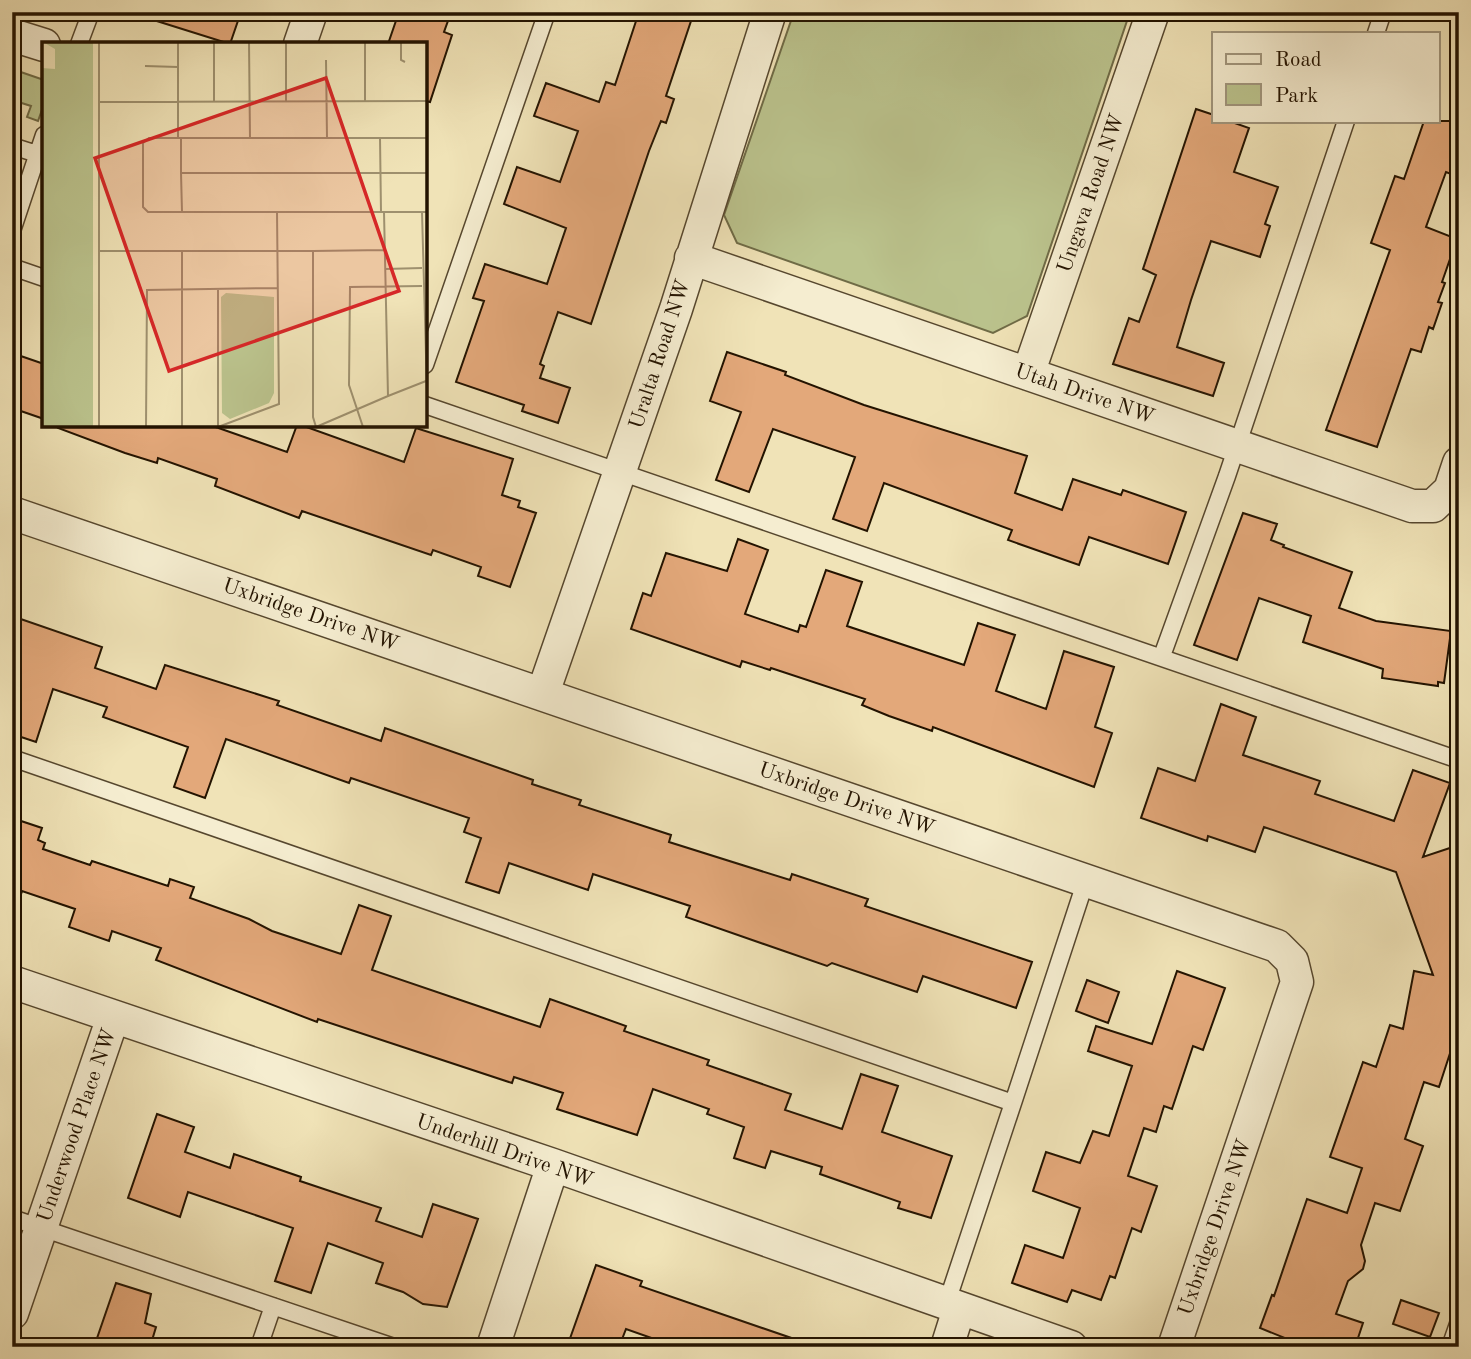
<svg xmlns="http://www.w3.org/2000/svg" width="1471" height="1359" viewBox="0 0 1471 1359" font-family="'Old Standard TT',serif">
	<rect width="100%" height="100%" fill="#f0e3b7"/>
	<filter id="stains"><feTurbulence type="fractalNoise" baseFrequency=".00286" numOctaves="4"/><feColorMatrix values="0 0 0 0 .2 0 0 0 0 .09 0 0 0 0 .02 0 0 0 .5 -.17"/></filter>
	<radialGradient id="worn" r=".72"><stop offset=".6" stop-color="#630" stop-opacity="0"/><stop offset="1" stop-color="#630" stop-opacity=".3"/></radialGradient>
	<path fill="#bbc38d" stroke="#6f6b46" stroke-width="2" d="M794,12H1130L1027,316L993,333L737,243L724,215Z
		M12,69L44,80V104L38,121L27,117L31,106L12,100Z"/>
	<path fill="#e3a87a" stroke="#231300" stroke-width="2" d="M145,12H241L230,44L144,17Z
		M399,12H433L449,18L444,32L452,35L430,102L425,101V44H388Z
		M639,12H694L666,96L674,99L666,123L661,121L649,151L591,324L558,312L540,364L544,366L540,378L570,388L558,423L522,411L524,405L456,382L484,301L473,298L485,264L547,284L566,228L504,204L517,167L560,182L578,131L534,116L546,83L599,102L606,82L615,85Z
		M1196,109L1214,115V121H1229L1249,128L1234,172L1278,187L1265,224L1270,226L1260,257L1211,241L1191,300L1177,347L1224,363L1213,396L1113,364L1129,318L1139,322L1156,275L1143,269Z
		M1424,121H1459V177L1446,172L1426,227L1457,239L1442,282L1445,283L1438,302L1442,303L1433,329L1429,327L1421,352L1411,349L1377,447L1326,430L1390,250L1371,243L1395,176L1404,179Z
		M727,352L786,372L785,375L864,405L1027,456L1015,493L1062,510L1073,479L1121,495L1123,490L1186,512L1168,564L1089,537L1079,565L1008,540L1012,530L884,483L867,531L833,519L855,457L773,429L749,492L716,480L741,412L710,401Z
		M12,353L44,364V419L12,408Z
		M59,425H210L287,452L297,425H301L404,462L416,428L513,459L502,495L520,501L518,507L536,513L510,587L478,576L481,567L433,550L431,555L302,511L299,518L215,486L217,479L158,458L157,463L125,453L58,428Z
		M1243,513L1277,524L1271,540L1284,545L1283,547L1352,572L1339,608L1376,621L1451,631L1444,683L1438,682V686L1382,678L1383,669L1303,642L1311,616L1259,598L1237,660L1194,645Z
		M738,539L768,550L745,614L798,632L800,625L806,627L826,570L862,582L847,626L964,665L978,623L1015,635L996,691L1046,709L1064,651L1114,667L1095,727L1112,733L1094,787L933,727L932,731L889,716L862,705L865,699L771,668L770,670L742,661L740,667L631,629L643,593L651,596L666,553L727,571Z
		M12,616L102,647L95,668L156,689L165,665L279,701L277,705L381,741L385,728L533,780L532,784L581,800L579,805L671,835L669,842L790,880L792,874L868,899L865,906L1032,962L1016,1008L923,976L917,992L832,963L827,966L686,917L690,906L593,874L588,890L509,863L499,893L466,882L481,838L464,832L469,818L351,778L349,783L226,739L205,798L174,787L188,747L103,717L107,707L53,689L36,742L12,734Z
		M1221,704L1256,717L1243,755L1320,781L1315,794L1394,821L1413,770L1450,783L1423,857L1459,845V1038H1455L1439,1087L1424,1082L1405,1139L1423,1146L1400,1211L1375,1203L1361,1245L1365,1261L1363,1269L1348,1281L1336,1314L1363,1323L1355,1347H1307L1260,1328L1272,1295L1274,1296L1307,1199L1347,1213L1362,1168L1330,1157L1363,1062L1376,1067L1390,1025L1403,1029L1414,971L1433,975L1396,872L1264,827L1255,852L1208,836L1207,841L1141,818L1158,768L1195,781Z
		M12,818L42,828L38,840L45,843L43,849L90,865L92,861L168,886L170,879L194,887L190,898L249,919L272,931L341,954L359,905L391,916L372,970L540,1027L550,999L626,1026L624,1031L709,1060L707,1065L791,1094L785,1110L842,1129L861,1074L898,1086L882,1132L952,1156L931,1218L898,1208L900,1202L820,1174L822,1167L771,1151L765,1168L734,1158L744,1127L707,1114L709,1109L653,1089L637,1135L557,1109L563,1093L514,1077L512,1083L318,1019L317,1022L156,960L161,948L112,931L109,941L69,927L75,909L22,891L18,904L12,903Z
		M1177,971L1225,988L1203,1050L1193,1046L1172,1109L1164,1106L1156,1132L1144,1128L1128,1176L1157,1186L1141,1232L1132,1228L1115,1278L1110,1276L1101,1300L1072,1290L1067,1302L1012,1283L1025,1245L1063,1258L1080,1208L1033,1191L1046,1152L1080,1163L1093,1131L1109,1136L1132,1066L1088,1051L1096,1026L1152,1044Z
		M1087,980L1119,992L1108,1023L1076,1011Z
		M157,1114L194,1127L185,1152L230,1168L234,1154L301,1177L300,1181L381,1208L376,1221L422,1237L433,1204L478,1219L447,1307L423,1304L403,1292L376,1283L383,1263L328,1243L311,1293L275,1281L293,1228L188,1192L180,1217L128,1198Z
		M596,1265L642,1281L640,1286L806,1343L805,1347H677L626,1329L619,1347H567Z
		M116,1283L151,1294L145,1323L156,1327L150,1347H94Z
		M1401,1300L1439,1313L1430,1337L1393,1324Z"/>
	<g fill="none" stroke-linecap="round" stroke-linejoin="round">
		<defs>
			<path id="service" d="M1376,33L1383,12
				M79,44L91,12
				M12,146L37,154
				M12,231L44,135
				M12,267L44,278
				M425,365L547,12
				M425,405L1459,760
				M1162,656L1227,476L1346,121
				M12,758L1013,1103L946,1305
				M1013,1103L1086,880
				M12,1218L394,1347
				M259,1347L273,1306
				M1450,1347L1459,1321"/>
			<path id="minor" d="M12,35L44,45
				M300,44L311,12
				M691,258L1412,506H1433L1450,490L1459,463
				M1028,374L1153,12
				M12,513L1277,946L1292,961L1297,982L1174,1347
				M543,693L676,309L770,12
				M12,982L553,1165L1071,1347
				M12,1313L113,1017
				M493,1347L553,1165
				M947,1347L959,1309"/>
		</defs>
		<use href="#service" stroke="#56472e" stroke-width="19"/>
		<use href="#minor" stroke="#56472e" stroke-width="35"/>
		<use href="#service" stroke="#f5edd0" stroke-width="16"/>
		<use href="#minor" stroke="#f5edd0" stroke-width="32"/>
	</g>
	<g text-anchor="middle" stroke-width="7" stroke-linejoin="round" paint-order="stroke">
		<g font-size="21" fill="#231300" stroke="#f5edd0">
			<text transform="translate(1090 193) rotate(-71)" y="7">Ungava Road NW</text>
			<text transform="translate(659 354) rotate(-72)" y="7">Uralta Road NW</text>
			<text transform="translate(1085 393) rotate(19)" y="7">Utah Drive NW</text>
			<text transform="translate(311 614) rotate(19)" y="7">Uxbridge Drive NW</text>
			<text transform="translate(847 798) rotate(19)" y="7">Uxbridge Drive NW</text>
			<text transform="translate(76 1125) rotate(-71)" y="7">Underwood Place NW</text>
			<text transform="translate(505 1150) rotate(19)" y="7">Underhill Drive NW</text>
			<text transform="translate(1214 1227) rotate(-71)" y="7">Uxbridge Drive NW</text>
		</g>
	</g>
	<g transform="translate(42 42)">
		<rect width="385" height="385" fill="#f0e3b7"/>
		<path d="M1,0H51V385H0V26L13,27V7ZM184,251L232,255V351L227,361L188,377L180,371L179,255Z" fill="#bbc38d"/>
		<path fill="none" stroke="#9e906e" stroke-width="2" d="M57,0V385M136,0V96M172,0V60M207,0L208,97M244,0V59M323,0V59M359,0V18L363,20M284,18L285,96M103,24L136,25M57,60L385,59M139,96V131H385M338,96L339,170M385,96H107L101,101V165L106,170H385M139,131L140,170M380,170L385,349M58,209H271V375L274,385M140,209V385M271,209L343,208M343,227L380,226M176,246V385L237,362L235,170M346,354L384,339M104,385L105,248L235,246M274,385L346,354L342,170M321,385L307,343L308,245L380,244"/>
		<path fill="#d62828" fill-opacity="0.15" stroke="#d62828" stroke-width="3.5" d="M284,36L357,249L127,329L53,116Z"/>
		<rect width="385" height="385" fill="none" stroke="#231300" stroke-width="3.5"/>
	</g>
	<rect width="1471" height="1359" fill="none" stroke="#f0e3b7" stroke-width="42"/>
	<rect x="14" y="14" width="1443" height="1331" fill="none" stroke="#231300" stroke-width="3.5"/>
	<rect x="21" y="21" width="1429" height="1317" fill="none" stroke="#231300" stroke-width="2"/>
	<rect x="1212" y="32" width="228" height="91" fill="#f5edd0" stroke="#a1967d" stroke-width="2"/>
	<rect x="1226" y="54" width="35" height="10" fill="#f5edd0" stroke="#a1967d" stroke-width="2"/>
	<text x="1275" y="66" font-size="21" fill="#231300">Road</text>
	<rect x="1226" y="84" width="35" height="21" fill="#bbc38d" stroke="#a1967d" stroke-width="2"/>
	<text x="1275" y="102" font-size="21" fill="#231300">Park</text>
	<rect width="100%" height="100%" filter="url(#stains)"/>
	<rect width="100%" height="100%" fill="url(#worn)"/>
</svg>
